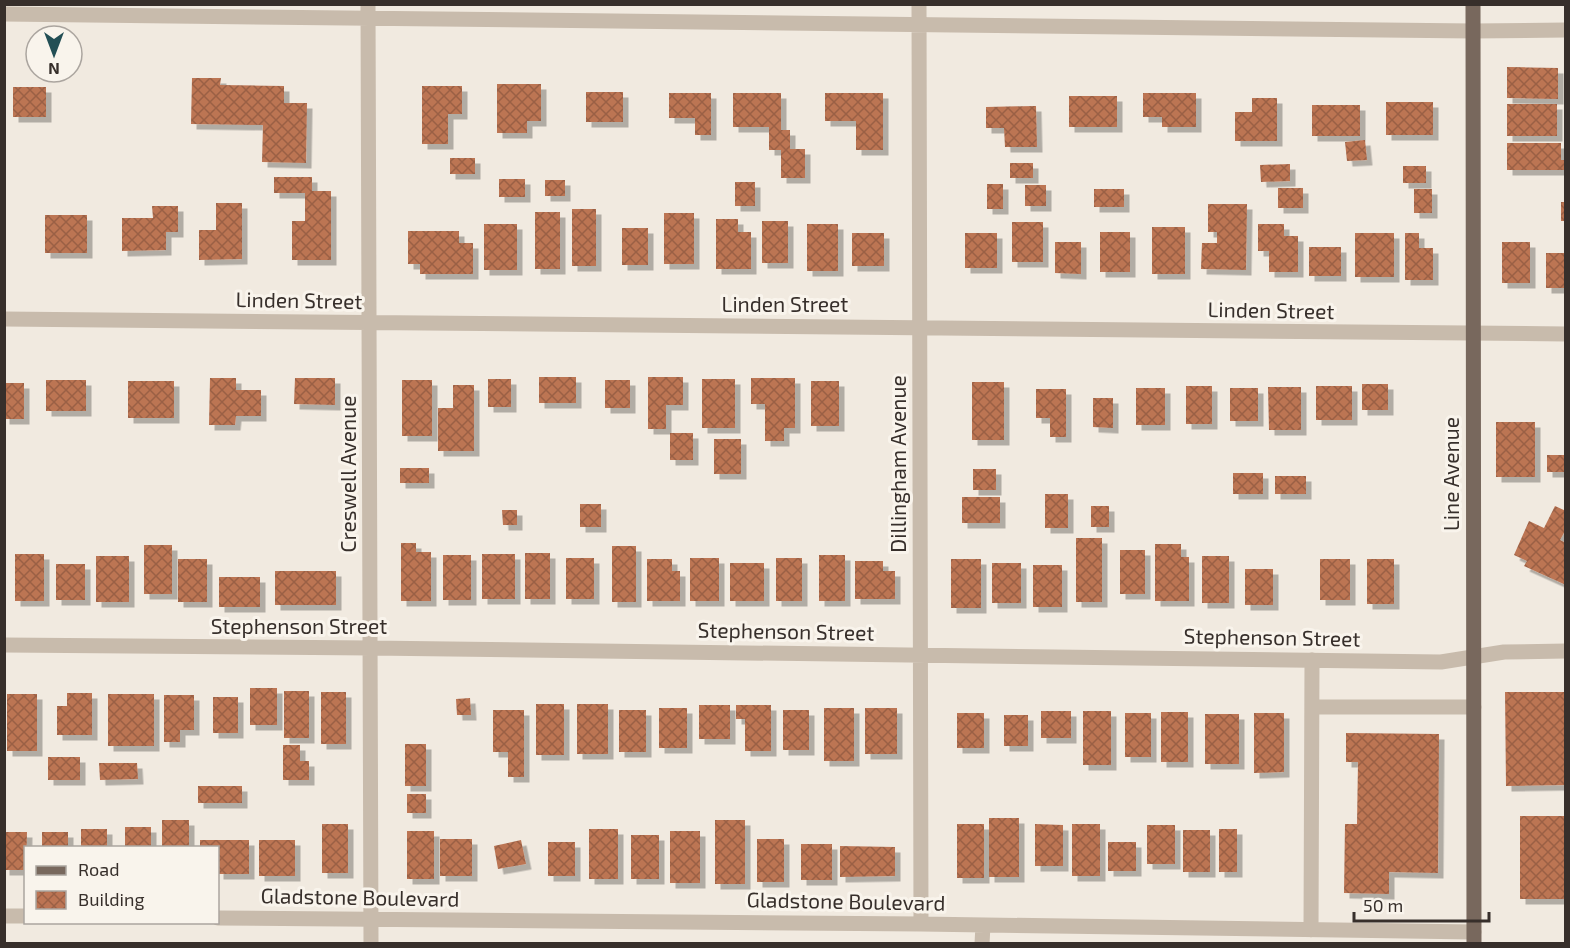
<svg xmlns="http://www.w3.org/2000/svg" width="1570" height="948" viewBox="0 0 1570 948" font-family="'Exo 2',sans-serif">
	<defs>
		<pattern id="building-cross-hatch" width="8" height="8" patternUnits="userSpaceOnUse" patternTransform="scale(1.5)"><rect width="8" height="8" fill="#bc7453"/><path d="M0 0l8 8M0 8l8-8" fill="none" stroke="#9a6045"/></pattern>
		<filter id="shadow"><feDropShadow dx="5.5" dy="5.5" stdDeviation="0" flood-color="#0004"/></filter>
	</defs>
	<rect width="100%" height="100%" fill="#f1eae0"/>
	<path fill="url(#building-cross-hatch)" filter="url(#shadow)" d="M1507,67L1558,68V99L1507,98Z
		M192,78H221L220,85L284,86V103H307L306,163L262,162L263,125L191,124Z
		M497,84H541V121H527V133H497Z
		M422,86H462V114H448V144H422Z
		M13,87H46V117H13Z
		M586,92H623V122H586Z
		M669,93H711V135H695V118H669Z
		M733,93H781V130H790V149H805V178H781V150H769V127H733Z
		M825,93H883V150H856V121H825Z
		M1143,93H1196V127H1162V117H1143Z
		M1069,96H1117V127H1069Z
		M1252,98H1277V141H1235V112H1252Z
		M1386,102H1433V135H1386Z
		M1507,104H1557V136H1507Z
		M1312,105H1360V136H1312Z
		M1036,106L1037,147H1005L1004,128H986V107Z
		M1365,140L1367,160L1347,161L1345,142Z
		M1507,143H1561V160H1566V170H1507Z
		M450,158H475V174H450Z
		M1010,163H1033V178H1010Z
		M1290,164V181L1261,182L1260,165Z
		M1403,166H1426V183H1403Z
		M274,177H312V191H331V260H292V221H305V193H274Z
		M499,179H525V197H499Z
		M545,180H565V196H545Z
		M735,182H755V206H735Z
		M987,184H1003V209H987Z
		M1025,185H1046V206H1025Z
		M1278,188H1303V208H1278Z
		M1094,189H1124V207H1094Z
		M1414,189H1432V213H1414Z
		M1561,202H1566V221H1561Z
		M216,203H242V259L199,260V230H216Z
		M1208,204H1247L1246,270L1201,269L1202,243H1217V232H1208Z
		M152,206H178V232H166V250L122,251V218H153Z
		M572,209H596V266H572Z
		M535,212H560V269H535Z
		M664,213H694V264H664Z
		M45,215H87V253H45Z
		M716,219H738V232H751V269H716Z
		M762,221H788V263H762Z
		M1012,222H1043V262H1012Z
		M484,224H517V270H484Z
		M807,224H838V271H807Z
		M1258,224H1284V236H1298V272H1269V251H1258Z
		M1152,227H1185V274H1152Z
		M622,228H648V265H622Z
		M408,231H459V243H473V274H420V264H408Z
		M1100,232H1130V272H1100Z
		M852,233H884V266H852Z
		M965,233H997V268H965Z
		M1355,233H1394V277H1355Z
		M1405,233H1419V248H1433V280H1405Z
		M1055,242H1081V274L1055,273Z
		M1502,242H1530V283H1502Z
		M1309,247H1341V276H1309Z
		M1546,253H1566V288H1546Z
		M539,377H576V403H539Z
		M648,377H683V405H666V429H648Z
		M210,378H236V390H261V416H236L235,425H209Z
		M295,378H335V405L294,404Z
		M751,378H795V428H784V441H765V404H751Z
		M488,379H511V407H488Z
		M702,379H735V428H702Z
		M46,380H86V411H46Z
		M402,380H432V436H402Z
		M605,380H630V408H605Z
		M128,381H174V418H128Z
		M811,381H839V426H811Z
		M972,382H1004V440H972Z
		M4,383H24V419H4Z
		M1362,384H1388V410H1362Z
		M453,385H474V451H438V408H453Z
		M1186,386H1212V424H1186Z
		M1316,386H1352V420H1316Z
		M1268,387H1301V430H1269Z
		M1136,388H1165V425H1136Z
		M1230,388H1258V421H1230Z
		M1036,389H1066V437H1050V418H1036Z
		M1093,398H1113V428L1093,427Z
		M1496,422H1535V477H1496Z
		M670,433H693V460H670Z
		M714,439H741V474H714Z
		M1547,455H1566V472H1547Z
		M400,468H429V483H400Z
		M973,469H996V490H973Z
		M1233,473H1263V494H1233Z
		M1275,476H1306V494H1275Z
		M1045,494H1068V528H1045Z
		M962,497H1000V523H962Z
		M580,504H601V527H580Z
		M1091,506H1109V527H1091Z
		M1555,506L1566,511V529L1560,540L1566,543V585L1524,566L1527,561L1514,555L1529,521L1544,528Z
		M502,510H517V525H503Z
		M1076,538H1102V602H1076Z
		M401,543H416V552H431V601H401Z
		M1155,544H1181V557H1189V601H1155Z
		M144,545H172V594H144Z
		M612,546H636V602H612Z
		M1120,550H1145V594H1120Z
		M525,553H550V599H525Z
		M15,554H44V601H15Z
		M482,554H515V599H482Z
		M443,555H471V600H443Z
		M819,555H845V601H819Z
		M96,556H129V602H96Z
		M1202,556H1229V603H1202Z
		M566,558H594V599H566Z
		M690,558H719V601H690Z
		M776,558H802V601H776Z
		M178,559H207V602H178Z
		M647,559H672V571H680V601H647Z
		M951,559H981V608H951Z
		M1320,559H1350V600H1320Z
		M1367,559H1394V604H1367Z
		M855,561H883V571H895V599H855Z
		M730,563H764V601H730Z
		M992,563H1021V603H992Z
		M56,564H85V600H56Z
		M1033,565H1062V607H1033Z
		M1245,569H1273V605H1245Z
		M275,571H336V605H275Z
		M219,577H260V607H219Z
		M250,688H277V725H250Z
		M284,691H309V738H284Z
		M321,692H346V744H321Z
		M1505,692H1566V785L1506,786Z
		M67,693H92V735H57V706H67Z
		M7,694H37V751H7Z
		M108,694H154V746H108Z
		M164,695H194V730H180V742H164Z
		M213,697H238V733H213Z
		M470,698L471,715H457L456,699Z
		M536,704H564V755H536Z
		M577,704H608V754H577Z
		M699,705H730V739H699Z
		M736,705H771V751H745V719H736Z
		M659,708H687V748H659Z
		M824,708H854V761H824Z
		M865,708H897V754H865Z
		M493,710H524V777H508V752H493Z
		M619,710H646V752H619Z
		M783,710H809V750H783Z
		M1041,711H1071V738H1041Z
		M1083,711H1111V765H1083Z
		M1161,712H1188V762H1161Z
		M957,713H984V748H957Z
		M1125,713H1151V757H1125Z
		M1254,713H1284V772L1254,773Z
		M1205,714H1239V764H1205Z
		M1004,715H1028V746H1004Z
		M1346,733L1439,734L1438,873L1389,872V894L1344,893L1345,824H1357L1358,762H1346Z
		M405,744H426V786H405Z
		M283,745H300V761H309V780H283Z
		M48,757H80V780H48Z
		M99,763H137L138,779L100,780Z
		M198,786H242V803H198Z
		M407,794H426V813H407Z
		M1520,816H1566V899H1520Z
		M989,818H1019V877H989Z
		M162,820H189V848H162Z
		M715,820H745V884H715Z
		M322,824H348V873H322Z
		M957,824H984V878H957Z
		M1035,824L1063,825V866H1035Z
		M1072,824H1100V876H1072Z
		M1147,825H1175V864H1147Z
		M125,827H151V848H125Z
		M81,829H107V848H81Z
		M589,829H618V879H589Z
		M1219,829H1237V872H1219Z
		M1183,830H1210V872H1183Z
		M407,831H434V879H407Z
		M670,831H700V883H670Z
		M4,832H27L26,870H4Z
		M42,832H68V848H42Z
		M631,835H659V879H631Z
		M440,839H472V876H440Z
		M757,839H784V882H757Z
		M200,840H249V874H218V848H200Z
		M259,840H295V876H259Z
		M521,840L526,864L498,869L494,846Z
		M548,842H575V876H548Z
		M1108,842H1136V871H1108Z
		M801,844H832V880H801Z
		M840,846L895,847V876L840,877Z"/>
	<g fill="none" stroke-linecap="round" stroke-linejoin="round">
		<path stroke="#c8bbac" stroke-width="15" d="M368,4L371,944
			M919,4L921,924
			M4,14L1473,31L1566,30
			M4,319L1566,334
			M4,645L371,648L1441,662L1504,652L1566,651
			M1312,707H1474
			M4,916H26
			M218,918L921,924L1474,932
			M1311,930L1312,660
			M982,944L983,925"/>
		<path stroke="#78685d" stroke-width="15" d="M1473,4L1474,944"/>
	</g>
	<g text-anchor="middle" stroke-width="6" stroke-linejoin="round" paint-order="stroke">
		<g font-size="21" fill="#372f2b" stroke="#f9f4ec">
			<text transform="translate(299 301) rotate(1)" y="7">Linden Street</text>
			<text x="785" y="312">Linden Street</text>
			<text transform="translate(1271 311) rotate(1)" y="7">Linden Street</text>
			<text transform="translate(899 464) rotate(-90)" y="7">Dillingham Avenue</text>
			<text transform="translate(349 474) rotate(-90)" y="7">Creswell Avenue</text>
			<text transform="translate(1452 474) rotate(-90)" y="7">Line Avenue</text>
			<text x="299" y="634">Stephenson Street</text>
			<text transform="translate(786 632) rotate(1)" y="7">Stephenson Street</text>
			<text transform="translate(1272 638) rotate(1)" y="7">Stephenson Street</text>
			<text transform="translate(360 898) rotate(1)" y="7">Gladstone Boulevard</text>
			<text transform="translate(846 902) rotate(1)" y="7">Gladstone Boulevard</text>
		</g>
	</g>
	<rect width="1570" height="948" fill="none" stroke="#372f2b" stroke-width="12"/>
	<rect x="24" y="846" width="195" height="78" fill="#f9f4ec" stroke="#aba59f" stroke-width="1.5"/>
	<rect x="36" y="866" width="30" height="9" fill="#78685d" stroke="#aba59f" stroke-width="1.5"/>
	<text x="78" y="876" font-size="18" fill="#372f2b">Road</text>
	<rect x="36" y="891" width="30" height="18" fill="url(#building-cross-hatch)" stroke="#aba59f" stroke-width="1.5"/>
	<text x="78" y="906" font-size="18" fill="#372f2b">Building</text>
	<g transform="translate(54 54) rotate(180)"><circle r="28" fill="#f9f4ec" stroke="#aba59f" stroke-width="1.5"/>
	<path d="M0-4.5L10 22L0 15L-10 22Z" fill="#234f55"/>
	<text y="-9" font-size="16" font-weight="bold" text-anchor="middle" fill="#372f2b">N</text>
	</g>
	<path d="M1354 912v9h135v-9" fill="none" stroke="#372f2b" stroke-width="3"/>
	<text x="1363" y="912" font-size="18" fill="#372f2b" stroke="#f9f4ec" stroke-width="4.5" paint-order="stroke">50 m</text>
</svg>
